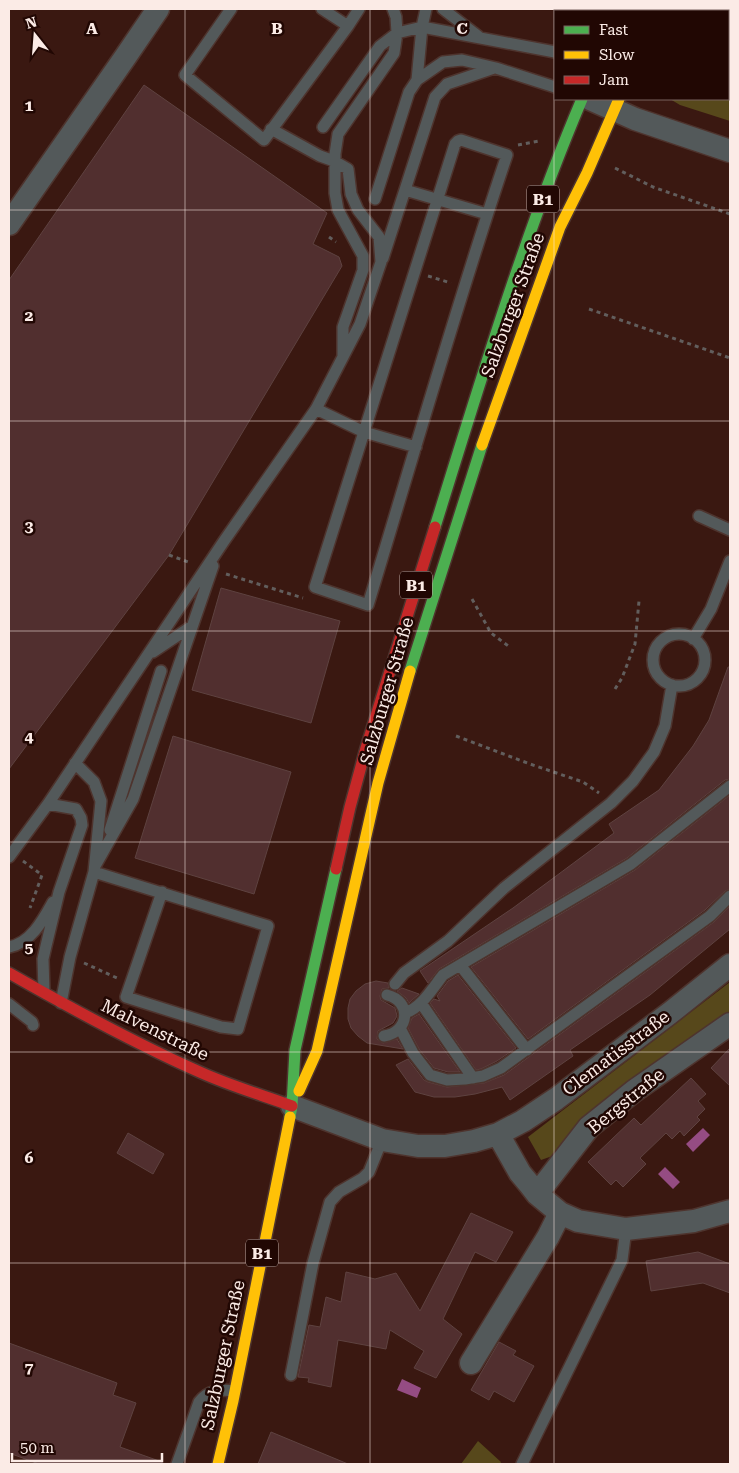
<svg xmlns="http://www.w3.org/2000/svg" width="739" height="1473" viewBox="0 0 739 1473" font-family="'Roboto Serif',serif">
	<rect width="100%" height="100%" fill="#3a1811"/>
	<path fill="#57481b" d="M666,9H730V121L680,105L670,99H728V11H665Z
		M730,982V1017L596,1108L573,1130L558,1154L541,1160L528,1137Z
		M478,1441L501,1462L500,1464H461Z"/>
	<path fill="#954c83" d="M703,1128L710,1135L693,1152L686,1144Z
		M665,1167L680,1182L673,1189L658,1174Z
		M402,1379L421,1388L417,1398L397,1390Z"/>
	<path fill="#512f2f" stroke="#5e4240" d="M144,85L327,213L313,244L339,257L342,266L169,555L9,769V280Z
		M221,588L340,621L311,723L192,690Z
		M728,667H730V779L725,780L627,858L439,969L428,983L420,971L513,908L614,833L609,824L659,790L693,746L709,720Z
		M173,736L291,772L254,894L135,858Z
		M730,795V889L725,891L705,910L528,1039L471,967L635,870Z
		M730,906V929L650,995L570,1050L573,1056L510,1100L502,1087L475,1094L455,1097H434L415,1092L396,1065L408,1059L424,1080L428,1082L447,1087L484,1083L504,1075L714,922Z
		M458,975L516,1048L497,1061L481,1069L476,1070L430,1003L434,999L440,1001L437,996L448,981Z
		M376,981L388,983L389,988L382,989L380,996L381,1000L395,1008L397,1016L393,1023L378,1031L377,1039L383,1043L397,1039L403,1049L367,1043L358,1036L351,1028L348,1019V1008L350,999L356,991L365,984Z
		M402,988L419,994L409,1003L406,998L397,991Z
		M419,1014L460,1072H448L434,1068L419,1049L408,1028L412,1018Z
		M730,1048V1086L711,1068Z
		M691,1078L706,1094L698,1101L705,1109L697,1117L700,1120L684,1136L680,1131L672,1139L666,1133L640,1158L646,1164L623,1187L616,1180L611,1185L588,1162L634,1118L641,1125Z
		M128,1133L164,1154L153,1174L117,1153Z
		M471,1213L513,1232L496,1262L475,1252L443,1319L462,1334L436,1378L414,1368L424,1351L390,1330L386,1349L338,1340L331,1387L308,1382L309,1378L298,1377L309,1325L320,1327L326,1297L341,1302L346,1272L375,1279L396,1273L420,1311Z
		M698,1252L730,1264V1293L703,1283L651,1291L646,1261Z
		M499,1342L516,1351L513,1355L534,1366L514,1402L494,1391L489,1400L471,1390Z
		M9,1343L117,1383L113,1395L136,1403L120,1447L162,1462V1464H39L9,1453Z
		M271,1432L348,1464H258Z"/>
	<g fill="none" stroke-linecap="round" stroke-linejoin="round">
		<defs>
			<path id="lane" d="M231,9L185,75L264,140L348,26L359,9
				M322,9L348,26
				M443,9L478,36
				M417,80L422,27L426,9
				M323,127L380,46L397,33L422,27L555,52
				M405,190L487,214
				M375,199L409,92L417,80L443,62L462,60L496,68L555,87
				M383,258L435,97L447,84L494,68
				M343,355V327L363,270V256L338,210L335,193V154L338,134L394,53L397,33L396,17L393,9
				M316,409L364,432L455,144L458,141L461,140L507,155C457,303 414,454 368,605L315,587L364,432L416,447
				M699,516L730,530
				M653 660a26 26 0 1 1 52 0a26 26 0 1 1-52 0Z
				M693,639L711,609L730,561
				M153,652L192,626
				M110,830L161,671
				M9,857L48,804L224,541L316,409L360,324L381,262L379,237L358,210L351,194L348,169L334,161L320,156L271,129
				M95,866L133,799L213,566
				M94,872L268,926L238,1029L221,1027L126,997L162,892
				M9,947C31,943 43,920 53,902
				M460,965L527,1050
				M395,984L404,973L448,941L504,888L611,803L633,781L654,752L665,726L672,685
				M44,992L43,959L46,946L59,892L82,825L81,818L76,809L48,804
				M61,1003L70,957L94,872L101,801L94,782L75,763
				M421,1003L473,1078
				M9,1004L32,1022L33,1025
				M405,1013C422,1007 432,989 443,975L631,864L730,786
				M400,1028L413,1053L430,1075L447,1080L465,1079L483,1076L501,1068L710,916L730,896
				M384,1036C410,1032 412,1001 387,995
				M291,1375L313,1263L330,1202L339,1192L363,1178L369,1172L382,1140
				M177,1464L199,1402C208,1390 220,1389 235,1391
				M522,1464L622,1260L626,1229"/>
			<path id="street" d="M590,99L635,119L730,151
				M9,224L126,56L158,9
				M292,1106L382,1140L418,1146H445L474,1141L498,1134L523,1121L556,1099L670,1013L730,965
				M498,1134L520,1173L530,1185L537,1194L560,1213L578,1221L626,1229L694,1221L730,1211
				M537,1194L589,1127L634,1091L730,1024
				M471,1363L548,1237L560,1213"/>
			<path id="fast" d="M615,11L616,9
				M435,527C480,383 523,238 582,99
				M410,671L482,445
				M290,1117L292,1106L295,1050L336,869"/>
			<path id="slow" d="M482,445L560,227L587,173L619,99
				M299,1091L317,1051L378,783L410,671
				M218,1464L233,1401L290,1117"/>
			<path id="jam" d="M651,11L652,9
				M336,869L350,807L366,748L435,527
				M9,973C72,1009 136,1044 202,1073C231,1086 262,1095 292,1106"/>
		</defs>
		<use href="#lane" stroke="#4e342e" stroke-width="14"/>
		<use href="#street" stroke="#4e342e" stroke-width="25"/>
		<use href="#fast" stroke="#4e342e" stroke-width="14"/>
		<use href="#slow" stroke="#4e342e" stroke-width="14"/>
		<use href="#jam" stroke="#4e342e" stroke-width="14"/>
		<path stroke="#625e5d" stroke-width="3" stroke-dasharray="4 4" stroke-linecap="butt" d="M518,145L539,141
			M615,168L653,187L730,214
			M329,237L336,242
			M428,276L451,283
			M589,309L730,358
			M169,555L191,563
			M226,574L303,598
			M472,599L491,633L511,648
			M615,689L622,678L635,644L639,601
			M456,736L530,764L583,782L599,793
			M23,861L42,875L30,908
			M84,963L117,978"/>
		<use href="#lane" stroke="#53595a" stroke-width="11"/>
		<use href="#street" stroke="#53595a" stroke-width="22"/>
		<use href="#fast" stroke="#4caf50" stroke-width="11"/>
		<use href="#slow" stroke="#ffc107" stroke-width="11"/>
		<use href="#jam" stroke="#c62828" stroke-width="11"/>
	</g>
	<path fill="none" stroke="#fbebe6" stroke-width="1" stroke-opacity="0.55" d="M185,9V1464M370,9V1464M554,9V1464M9,210H730M9,421H730M9,631H730M9,842H730M9,1052H730M9,1263H730"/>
	<g text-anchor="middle" stroke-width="5" stroke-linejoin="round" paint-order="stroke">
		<g fill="#210703" stroke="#baa7a2" stroke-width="1">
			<rect x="527" y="185.5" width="32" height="27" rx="4"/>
			<rect x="400" y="571.5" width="32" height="27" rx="4"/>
			<rect x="246" y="1239.5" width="32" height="27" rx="4"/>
		</g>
		<g font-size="16" font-weight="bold" fill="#fbebe6">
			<text x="543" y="205">B1</text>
			<text x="416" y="591">B1</text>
			<text x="262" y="1259">B1</text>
		</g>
		<g font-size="18" fill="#fbebe6" stroke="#210703">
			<text transform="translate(513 305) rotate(-70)" y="6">Salzburger Straße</text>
			<text transform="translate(387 691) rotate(-74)" y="6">Salzburger Straße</text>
			<text transform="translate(155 1030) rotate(26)" y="6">Malvenstraße</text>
			<text transform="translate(616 1053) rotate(-37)" y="6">Clematisstraße</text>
			<text transform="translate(626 1101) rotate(-39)" y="6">Bergstraße</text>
			<text transform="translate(223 1355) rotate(-78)" y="6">Salzburger Straße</text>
		</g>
	</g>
	<g font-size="16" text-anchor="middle" font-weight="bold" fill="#fbebe6" stroke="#210703" stroke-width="5" stroke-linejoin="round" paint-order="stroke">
		<text x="92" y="34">A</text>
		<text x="277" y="34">B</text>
		<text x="462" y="34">C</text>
		<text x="29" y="111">1</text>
		<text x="29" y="321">2</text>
		<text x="29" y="532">3</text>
		<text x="29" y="742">4</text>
		<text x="29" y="953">5</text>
		<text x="29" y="1163">6</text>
		<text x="29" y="1373">7</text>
	</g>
	<rect width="739" height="1473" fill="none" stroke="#fbebe6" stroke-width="20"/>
	<rect x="554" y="10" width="175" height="90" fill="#210703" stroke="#78625e"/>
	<rect x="564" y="26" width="25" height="8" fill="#4caf50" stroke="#78625e"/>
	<text x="599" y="35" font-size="15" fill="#fbebe6">Fast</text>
	<rect x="564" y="51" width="25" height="8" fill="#ffc107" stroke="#78625e"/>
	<text x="599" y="60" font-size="15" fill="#fbebe6">Slow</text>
	<rect x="564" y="76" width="25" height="8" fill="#c62828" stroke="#78625e"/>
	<text x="599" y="85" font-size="15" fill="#fbebe6">Jam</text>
	<g transform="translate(35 35) rotate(343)" stroke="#210703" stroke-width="4" paint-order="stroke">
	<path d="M0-4L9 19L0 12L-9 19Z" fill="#fbebe6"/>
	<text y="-8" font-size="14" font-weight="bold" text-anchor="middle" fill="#fbebe6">N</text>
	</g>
	<path d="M12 1453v8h150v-8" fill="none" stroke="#fbebe6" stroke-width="2.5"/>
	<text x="20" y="1453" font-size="15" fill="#fbebe6" stroke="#210703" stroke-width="4" paint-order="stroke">50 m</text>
</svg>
